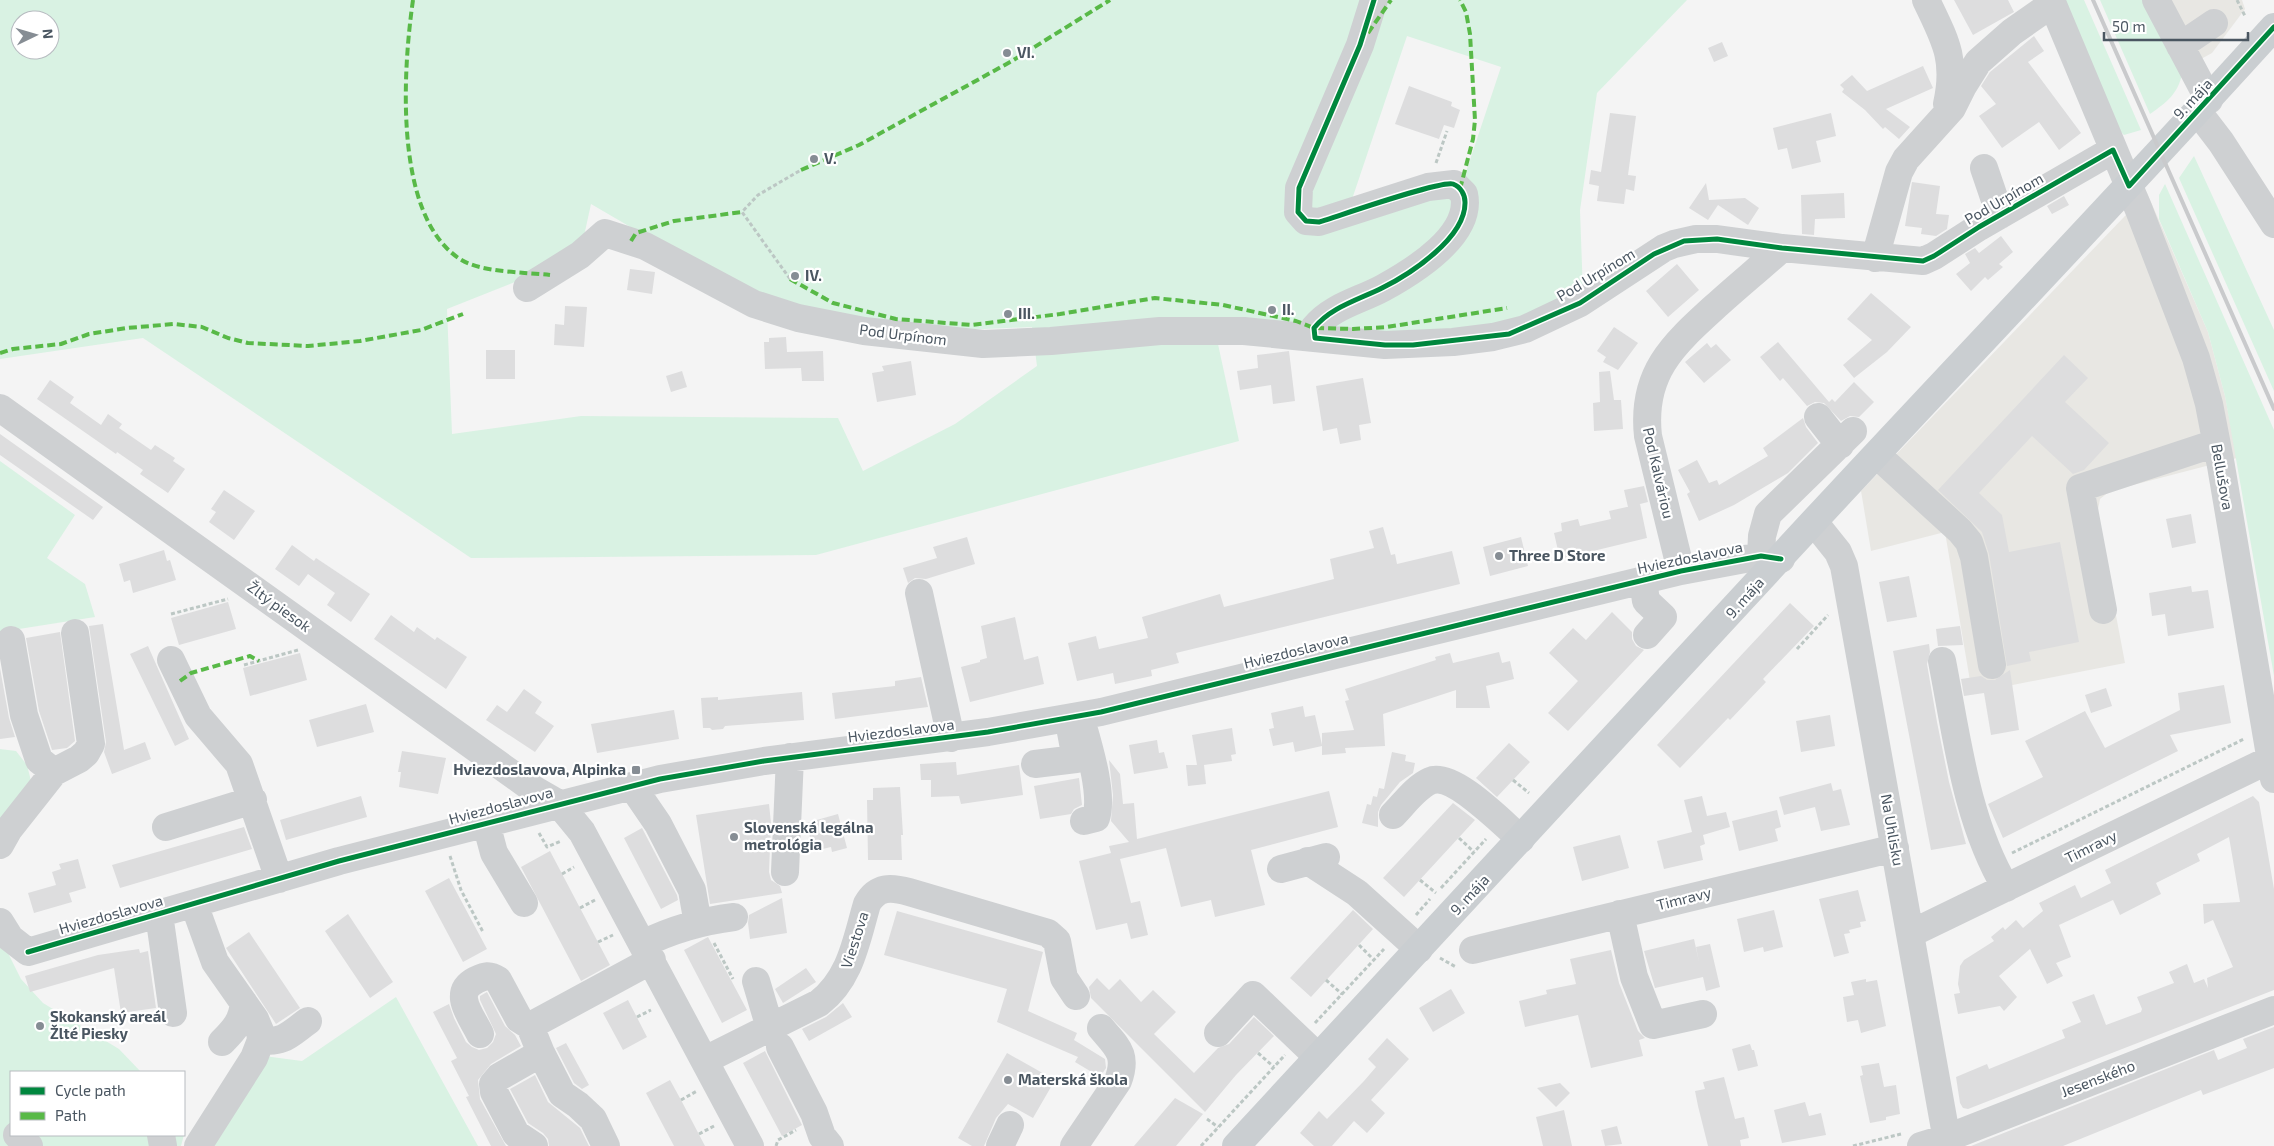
<svg xmlns="http://www.w3.org/2000/svg" width="2274" height="1146" viewBox="0 0 2274 1146" font-family="'Exo 2',sans-serif">
	<rect width="100%" height="100%" fill="#f4f4f4"/>
	<path fill="#e8e7e3" d="M2167,0H2242L2245,9L2212,53L2201,59Z
		M2147,193L2208,332L2225,396L2237,458L2110,491L2100,499L2097,515L2125,663L1972,693L1945,532L1871,551L1861,491Z"/>
	<path fill="#d9f2e3" fill-rule="evenodd" d="M0,0H1687L1597,93L1580,210L1583,294C1569,301 1554,310 1539,315C1436,347 1318,328 1213,321L1239,441L816,555L471,558L143,338L0,359ZM20,20H50V50H20ZM1407,36L1501,67L1462,184L1344,223ZM591,204L663,246L757,295L808,310L877,321L963,330L1032,327L1037,366L955,424L863,471L838,418L581,416L452,434L447,309L525,278L584,236Z
		M2060,0H2084L2141,130L2124,135L2119,130Z
		M2100,0H2144L2182,73C2179,93 2166,103 2150,114Z
		M2194,156L2274,330V391L2179,178Z
		M2165,184L2274,430V676L2225,396L2208,332L2159,219V195Z
		M0,461L75,515L47,558L85,584L95,617L0,632Z
		M0,749L16,751L27,765L31,781L0,826Z
		M0,937L21,979L43,1003L119,1049L141,1072H11V1135H184V1129L185,1131L181,1146H0Z
		M396,997L478,1146H204L264,1056L302,1061Z"/>
	<path fill="#ddddde" d="M1954,0H2008L2014,12L1973,35Z
		M2034,36L2044,51L2028,62L2081,133L2059,150L2039,122L2002,148L1979,116L1996,104L1981,86L1990,72Z
		M1722,42L1728,56L1714,62L1708,48Z
		M1923,66L1933,88L1886,109L1910,127L1899,139L1885,127L1883,129L1865,110L1842,92L1844,89L1840,85L1852,75L1867,91Z
		M1409,86L1452,102L1451,106L1460,110L1454,128L1444,125L1439,139L1395,124Z
		M1610,113L1636,116L1628,175L1636,176L1634,191L1626,189L1624,204L1597,201L1599,186L1589,184L1591,170L1601,172Z
		M1831,113L1836,136L1816,141L1821,162L1792,169L1787,148L1778,150L1773,128Z
		M1912,182L1940,186L1936,214L1949,215L1947,229L1936,236L1921,234L1922,228L1905,226Z
		M1706,183L1709,200L1745,198L1759,208L1748,225L1718,205L1708,220L1689,208Z
		M1844,193L1845,218L1815,219L1814,235L1802,234L1801,195Z
		M2064,196L2069,205L2052,214L2047,206Z
		M2001,236L2013,252L1999,264L2003,267L1988,280L1985,277L1971,291L1956,274L1970,263L1965,254L1975,248L1979,253Z
		M1677,264L1699,290L1668,317L1646,291Z
		M630,269L655,272L652,294L627,290Z
		M1871,293L1911,327L1887,352L1854,378L1843,365L1872,340L1847,319Z
		M565,306L587,307L584,347L554,345L555,324L564,325Z
		M1614,327L1638,343L1618,370L1603,362L1606,357L1597,351Z
		M786,337L787,352L823,351L824,381H802L801,368L765,369L764,342H769V338Z
		M1778,342L1829,402L1832,399L1835,402L1854,382L1874,402L1859,417L1850,416L1841,421L1824,403L1815,402L1807,406L1783,378L1780,381L1760,357Z
		M1707,343L1711,348L1716,344L1731,360L1704,383L1685,362Z
		M486,350H515V379H486Z
		M1289,351L1295,401L1273,404L1271,385L1240,390L1237,371L1258,368L1257,355Z
		M2064,355L2088,378L2065,402L2109,443L2084,470L2073,474L2032,436L1979,493L2002,515L2009,552L2060,542L2079,642L2029,652L2031,661L2007,666L1989,554L1982,532L1938,490Z
		M911,361L916,395L877,402L872,373L884,371L882,366Z
		M682,371L687,387L671,392L666,376Z
		M1610,371L1614,400H1621L1623,429L1594,431L1593,403L1600,402L1599,372Z
		M1363,378L1371,423L1359,425L1361,440L1340,444L1337,428L1323,431L1316,386Z
		M50,380L74,397L70,403L101,425L108,414L122,424L119,428L151,450L155,445L175,458L173,461L185,469L168,493L140,474L143,470L117,452L116,454L37,399Z
		M1803,418L1806,427L1818,443L1788,473L1734,505L1699,521L1687,494L1690,492L1678,470L1697,460L1709,483L1717,480L1719,485L1768,456L1763,448Z
		M0,434L103,507L93,520L0,455Z
		M1644,486L1648,502L1628,507L1624,490Z
		M224,490L255,511L234,540L209,522L216,512L211,509Z
		M1640,504L1647,538L1560,559L1554,533L1562,531L1561,523L1578,519L1580,526L1611,519L1609,511Z
		M2191,514L2196,543L2172,548L2166,519Z
		M1383,527L1391,555L1395,554L1397,564L1452,551L1460,584L1176,653L1179,663L1151,670L1152,676L1115,684L1113,673L1077,681L1068,643L1096,636L1099,649L1148,638L1142,617L1220,594L1224,607L1334,579L1330,559L1374,548L1369,531Z
		M967,537L975,564L926,579L915,578L908,583L903,568L937,558L933,547Z
		M1521,537L1528,566L1490,576L1483,547Z
		M292,545L314,561L316,558L370,594L351,622L327,605L335,593L308,574L299,586L275,569Z
		M164,550L167,561L170,560L176,580L133,593L130,580L124,582L119,564Z
		M1909,576L1917,617L1887,622L1879,582Z
		M2191,586L2192,592L2208,590L2214,628L2168,636L2165,614L2152,616L2149,593Z
		M228,602L236,629L179,645L171,618Z
		M1790,603L1814,626L1763,679L1766,682L1730,720L1728,718L1680,768L1657,745Z
		M1612,612L1632,632V639L1636,646L1644,650L1568,731L1548,713L1578,681L1549,653L1573,628L1586,640Z
		M391,615L414,632L417,627L435,640L437,637L467,657L446,689L374,639Z
		M1015,617L1024,660L1038,656L1044,684L970,702L961,667L980,662V660L987,658L981,626Z
		M103,624L124,750L145,742L151,759L112,774L104,752L106,742L89,626Z
		M1960,626L1963,645L1938,646L1936,629Z
		M60,632L75,741L67,748L52,750L39,711L26,638Z
		M1929,644L1930,652L1927,664L1937,722L1949,782L1966,844L1931,850L1893,651Z
		M148,646L189,739L175,746L130,654Z
		M1499,652L1502,663L1510,661L1514,679L1486,686L1490,708H1456V690L1383,714L1385,746L1345,748L1346,753L1322,755V746L1295,752L1293,742L1273,746L1269,729L1274,728L1271,713L1303,706L1305,717L1315,715L1322,745V733L1354,730L1345,701L1349,700L1345,689L1436,660L1435,657L1450,653L1453,663Z
		M300,653L307,680L250,696L243,668Z
		M0,668L9,718L15,737L0,739Z
		M2010,670L2019,730L1991,735L1984,693L1964,696L1961,679L1981,676L1987,680H1995Z
		M921,677L928,707L835,719L832,693L895,686V681Z
		M2224,685L2231,723L2170,735L2178,751L2003,838L1988,804L2043,777L2025,741L2085,711L2105,748L2180,710L2178,693Z
		M2106,688L2112,706L2091,713L2085,695Z
		M524,689L542,702L535,713L554,726L535,752L486,720L497,705L507,712Z
		M802,692L804,720L725,726L723,729L712,730L710,728H703L701,698L718,697V700Z
		M366,704L374,732L317,747L309,720Z
		M674,710L679,739L597,753L591,724Z
		M1830,715L1835,746L1801,752L1796,721Z
		M1232,728L1236,754L1231,755L1232,761L1204,765L1206,784L1188,786L1186,765H1197L1192,735Z
		M1157,740L1159,753L1164,752L1168,768L1134,774L1129,745Z
		M1509,743L1530,762L1497,797L1476,778Z
		M402,751L446,758L438,794L399,787L401,772H398Z
		M1392,752L1406,755L1405,761L1415,763L1413,773L1400,782L1381,805L1378,812V827L1362,823L1367,804L1371,805L1373,796L1377,797L1379,788L1384,789Z
		M1109,760L1120,774L1123,804L1134,803L1137,839L1329,791L1338,827L1251,850L1265,905L1215,917L1211,900L1181,907L1166,848L1120,859L1131,903L1140,901L1148,935L1131,939L1127,923L1096,930L1079,861L1111,853L1109,846L1129,842L1111,821L1113,795Z
		M956,762L957,775L1019,765L1023,795L961,804L959,796L931,797V780H921L920,764Z
		M1079,778L1082,805L1074,809L1071,814L1040,819L1034,786Z
		M1831,783L1833,791L1841,789L1850,825L1821,831L1815,807L1784,815L1779,797Z
		M900,787L903,835H901L902,860H868L867,800H873V788Z
		M361,796L367,817L286,840L280,820Z
		M1702,796L1707,816L1726,812L1730,827L1703,835L1705,844L1700,846L1703,860L1664,869L1657,841L1692,832L1684,800Z
		M2253,796L2259,802L2274,889V990L1968,1109L1963,1108L1960,1103L1956,1077L1987,1064L1989,1069L2065,1038L2062,1030L2081,1022L2072,1002L2094,994L2106,1025L2141,1012L2142,1009L2137,997L2174,983L2169,972L2187,964L2194,983L2204,979L2208,988L2207,978L2233,967L2213,920L2204,924L2203,904L2240,902L2229,837L2197,854L2200,861L2156,883L2161,894L2120,915L2113,900L2059,925L2071,957L2056,963L2063,976L2047,984L2030,949L1999,976L2017,997L2004,1011L2000,1006L1958,1014L1954,994L1960,993L1958,984L1960,966L1964,960L1994,941L1991,937L2003,927L2005,930L2016,920L2023,928L2043,911L2039,903L2075,885L2081,898L2111,883L2105,870Z
		M1453,803L1475,820L1404,897L1383,878Z
		M769,804L771,823L769,872L771,880L780,886L782,893L710,904L696,815Z
		M1777,810L1781,827L1775,829L1778,841L1739,851L1732,821Z
		M838,814L847,848L832,852L831,847L814,851L806,823Z
		M244,827L252,849L120,888L112,865Z
		M642,828L677,895L678,900L661,909L624,838Z
		M1620,835L1629,868L1582,881L1573,847Z
		M550,851L610,965L581,981L521,867Z
		M78,859L86,888L69,893L72,902L34,913L28,893L56,885L52,872L61,869L59,864Z
		M449,878L487,949L463,962L425,891Z
		M1858,890L1866,921L1860,922L1861,927L1849,930L1850,933L1844,934L1849,953L1834,957L1819,899Z
		M782,898L787,933L750,939L748,923L749,915Z
		M1353,910L1373,929L1311,997L1290,978Z
		M1774,910L1783,947L1764,952L1763,947L1744,952L1737,919Z
		M897,911L1043,952L1028,1011L1077,1033L1074,1040L1105,1059L1106,1068L1100,1077L1075,1062L1078,1057L997,1022L1007,989L884,955Z
		M348,914L393,982L370,998L325,931Z
		M249,932L300,1008L276,1024L226,948Z
		M708,937L747,1010L722,1023L684,950Z
		M1694,939L1699,962L1696,947L1710,944L1720,987L1706,991L1703,977L1655,988L1644,951Z
		M139,949L140,953L148,951L156,1008L121,1013L114,968L30,992L25,976L98,955Z
		M1611,950L1619,983L1638,1031L1645,1038L1639,1040L1643,1056L1591,1068L1578,1015L1525,1027L1519,1001L1547,994L1546,990L1576,984L1570,959Z
		M806,968L816,982L783,1003L775,989Z
		M1097,978L1109,990L1120,979L1141,1002L1153,990L1176,1012L1154,1034L1194,1073L1218,1048L1229,1044L1254,1017L1274,1036L1236,1075L1205,1112L1091,998L1089,987Z
		M1866,979V982L1877,980L1886,1026L1861,1033L1858,1020L1847,1022L1843,997L1854,995L1851,982Z
		M1451,989L1465,1013L1433,1032L1419,1008Z
		M487,992L505,1026L515,1035L521,1046L491,1064L478,1080L480,1099L506,1146H491L466,1097L469,1096L451,1061L457,1058L433,1012L449,1004L454,1018L466,1042L472,1047L479,1050L487,1048L493,1042L496,1034L480,1000V996Z
		M628,1000L647,1037L623,1050L603,1013Z
		M843,1003L852,1017L809,1041L802,1029L826,1017Z
		M2274,1027V1068L2203,1095L2201,1090L2063,1146H1971L2214,1050L2218,1060L2247,1048L2243,1039Z
		M1387,1038L1409,1059L1371,1100L1385,1113L1367,1133L1354,1121L1332,1146H1314L1300,1133L1319,1111L1327,1119L1364,1081L1376,1067L1368,1059Z
		M566,1043L589,1085L582,1089L574,1083L556,1048Z
		M1750,1044L1752,1050H1754L1758,1066L1738,1071L1732,1049Z
		M765,1051L802,1125L782,1136L743,1063Z
		M1007,1053L1055,1080L1033,1118L1008,1104L996,1118L984,1146H972L958,1138Z
		M1879,1063L1884,1087L1896,1085L1900,1114L1886,1117V1120L1870,1123L1860,1076L1863,1075L1861,1066Z
		M535,1075L548,1102L580,1128L589,1146H549L548,1139L543,1133L528,1123L510,1089Z
		M1724,1077L1735,1119L1744,1117L1749,1138L1740,1140L1741,1146H1708L1698,1106L1695,1091L1705,1089L1703,1082Z
		M670,1080L681,1100L705,1146H674L646,1093Z
		M1560,1083L1570,1093L1556,1107L1537,1088Z
		M1175,1098L1203,1114L1176,1146H1134Z
		M1805,1102L1809,1116L1821,1113L1826,1135L1782,1143L1774,1110Z
		M1564,1110L1572,1146H1543L1536,1117Z
		M1617,1126L1622,1144L1605,1146L1601,1130Z"/>
	<g fill="none" stroke-linecap="round" stroke-linejoin="round">
		<path stroke="#bcc7c4" stroke-width="3" stroke-dasharray="4 2.5" stroke-linecap="butt" d="M2237,0L2245,16
			M1436,163L1447,131
			M790,279L742,212L758,195L801,170
			M171,614L228,599
			M1797,649L1828,615
			M244,665L298,650
			M1513,780L1529,793
			M539,833L547,847L561,841
			M1459,838L1474,852
			M2012,853L2244,739
			M450,856L461,890L483,932
			M562,874L574,867
			M1420,880L1436,893
			M1441,888L1486,839
			M580,908L595,900
			M1416,915L1430,899
			M598,942L613,935
			M714,943L733,979
			M1359,945L1374,960
			M1440,958L1456,967
			M1326,980L1342,994
			M637,1017L651,1010
			M1315,1023L1384,949
			M1258,1053L1274,1067
			M681,1100L697,1091
			M1207,1119L1218,1127
			M699,1134L714,1126
			M776,1146L778,1140L796,1130
			M1201,1146L1285,1055
			M1853,1146L1901,1134"/>
		<path stroke="#ced0d2" stroke-width="28" d="M1926,0C1945,40 1957,59 1947,104
			M2051,0L2139,210L2196,358L2209,404L2221,466L2274,779
			M2156,0L2209,100
			M2180,46L2214,23
			M2198,112L2221,142L2274,224
			M1984,168L2000,215
			M1875,258L1899,172L1906,159L1952,108L1963,86L1978,62L2012,32L2052,4
			M527,288L580,255L605,233L645,246L754,304L798,318L864,331L983,344L1051,341L1160,331H1244L1385,345L1453,342L1493,337L1525,329L1580,303L1664,248L1674,244L1696,239H1717L1782,248L1923,261L1934,256L1979,227L2113,150
			M1315,338L1314,328C1332,306 1359,301 1383,288C1414,271 1473,235 1464,194L1454,184L1428,187L1319,222L1306,221L1298,212L1299,188L1360,45L1374,0
			M0,408L533,789L559,804L582,832L750,1146
			M1818,417L1840,445
			M1877,455L1960,531L1969,542L1974,557L1992,665
			M1814,522L1838,552L1844,566L1948,1146
			M1761,556L1762,536L1768,514L1853,431
			M1681,571L1648,436C1641,372 1674,344 1718,304C1739,285 1761,267 1782,248
			M1643,580L1646,601L1663,617L1647,635
			M919,593L951,738
			M2103,610L2080,488L2216,443
			M11,640L24,715L39,760L54,772
			M171,660L198,716L239,764L279,879
			M1942,661C1957,737 1966,821 2006,888
			M1080,716C1087,741 1104,793 1096,818L1084,821
			M1035,764L1076,759L1070,727
			M632,786L658,824L692,890L698,924
			M1393,815C1404,804 1416,787 1430,781C1453,771 1504,825 1521,839
			M486,823L494,853L524,903
			M166,827L253,800
			M0,845L9,829L54,772L79,759L86,753L91,744L75,633
			M1308,861L1357,893L1419,949
			M1281,869L1326,857
			M785,872L790,757
			M194,904L215,962L255,1019L260,1031L261,1040L254,1058L198,1146
			M159,914L173,1013
			M1620,914L1634,977L1653,1025L1703,1014
			M0,922L10,938L28,952L339,861L660,779L764,761L988,732L1101,712L1681,571L1761,556L1781,559
			M1910,934L2271,759
			M643,944C671,930 702,921 734,917
			M1473,950L1895,848
			M756,981L770,1028
			M530,1026L652,960
			M1218,1033L1253,995L1318,1057
			M480,1034C471,1015 451,993 476,980C485,976 489,974 498,980L519,1019L530,1026L541,1053L499,1077L493,1084L494,1092L516,1134L534,1146
			M261,1040C283,1044 291,1033 308,1021
			M222,1042C235,1029 242,1021 244,1003
			M780,1047L814,1113L822,1136L830,1146
			M541,1053L562,1094L578,1105L593,1119L606,1146
			M705,1060L819,1003C851,978 856,941 867,904C877,886 891,887 909,892L1048,933L1057,941L1064,978L1076,996
			M17,1135L29,1146
			M161,1135L163,1146
			M1000,1146L1010,1125
			M1074,1146L1118,1081C1128,1054 1117,1047 1101,1028
			M1921,1146L1947,1138L2274,1010"/>
		<path stroke="#caced1" stroke-width="28" d="M1236,1146C1429,938 1622,730 1814,521C1967,356 2123,194 2274,27"/>
		<path stroke="#c9cacc" stroke-width="4" d="M2093,0L2274,409"/>
		<path stroke="#58b947" stroke-width="4" stroke-dasharray="8 4" stroke-linecap="butt" d="M413,0C403,69 393,216 460,259C481,273 525,272 550,275
			M1368,33L1391,0
			M801,170L859,145L1012,61L1110,0
			M1460,189L1473,139L1475,120L1470,34L1466,12L1460,0
			M631,241L636,233L674,221L742,212
			M790,279L833,303L896,319L972,325L1060,314L1155,298L1223,305L1296,321L1314,328L1353,329L1387,327L1507,308
			M0,353L13,349L61,344L89,334L127,328L174,324L202,327L228,338L248,343L308,346L360,341L421,330L463,314
			M180,681L191,673L250,656L259,661"/>
		<defs>
			<path id="cycleway" d="M1374,0L1360,45L1299,188L1298,212L1306,221L1319,222C1339,216 1441,180 1453,184C1461,187 1465,195 1465,202C1466,238 1410,274 1382,288C1358,300 1331,307 1314,328L1315,338L1385,345H1413L1509,334L1580,303L1654,254L1684,241L1717,239L1782,248L1923,261L1934,256L1979,227L2113,150L2129,186L2274,27
				M28,952L339,861L660,779L764,761L988,732L1101,712L1681,571L1761,556L1781,559"/>
		</defs>
		<use href="#cycleway" stroke="#fff" stroke-width="8"/>
		<use href="#cycleway" stroke="#00873e" stroke-width="5"/>
	</g>
	<g fill="#868d94" stroke="#fff" stroke-width="2">
		<circle cx="1007" cy="53" r="5"/>
		<circle cx="814" cy="159" r="5"/>
		<circle cx="795" cy="276" r="5"/>
		<circle cx="1272" cy="310" r="5"/>
		<circle cx="1008" cy="314" r="5"/>
		<circle cx="1499" cy="556" r="5"/>
		<rect x="631" y="765" width="10" height="10" rx="2.5"/>
		<circle cx="734" cy="837" r="5"/>
		<circle cx="40" cy="1026" r="5"/>
		<circle cx="1008" cy="1080" r="5"/>
	</g>
	<g text-anchor="middle" stroke-width="4.5" stroke-linejoin="round" paint-order="stroke">
		<g font-size="15" font-weight="bold" fill="#4a5661" stroke="#fff" text-anchor="start">
			<text x="1017" y="58">VI.</text>
			<text x="824" y="164">V.</text>
			<text x="805" y="281">IV.</text>
			<text x="1282" y="315">II.</text>
			<text x="1018" y="319">III.</text>
			<text x="1509" y="561">Three D Store</text>
			<text x="626" y="775" text-anchor="end">Hviezdoslavova, Alpinka</text>
			<text x="744" y="833">Slovenská legálna<tspan x="744" dy="17">metrológia</tspan></text>
			<text x="50" y="1022">Skokanský areál<tspan x="50" dy="17">Žlté Piesky</tspan></text>
			<text x="1018" y="1085">Materská škola</text>
		</g>
		<g font-size="15" fill="#4a5661" stroke="#fff">
			<text transform="translate(2193 99) rotate(-47)" y="5">9. mája</text>
			<text transform="translate(2004 199) rotate(-30)" y="5">Pod Urpínom</text>
			<text transform="translate(1596 275) rotate(-31)" y="5">Pod Urpínom</text>
			<text transform="translate(903 335) rotate(7)" y="5">Pod Urpínom</text>
			<text transform="translate(1658 473) rotate(77)" y="5">Pod Kalváriou</text>
			<text transform="translate(2222 477) rotate(80)" y="5">Bellušova</text>
			<text transform="translate(1690 558) rotate(-12)" y="5">Hviezdoslavova</text>
			<text transform="translate(1745 598) rotate(-48)" y="5">9. mája</text>
			<text transform="translate(279 607) rotate(36)" y="5">Žltý piesok</text>
			<text transform="translate(1296 651) rotate(-14)" y="5">Hviezdoslavova</text>
			<text transform="translate(901 731) rotate(-7)" y="5">Hviezdoslavova</text>
			<text transform="translate(501 806) rotate(-15)" y="5">Hviezdoslavova</text>
			<text transform="translate(1892 830) rotate(80)" y="5">Na Uhlisku</text>
			<text transform="translate(2091 847) rotate(-26)" y="5">Timravy</text>
			<text transform="translate(1470 895) rotate(-47)" y="5">9. mája</text>
			<text transform="translate(1684 899) rotate(-14)" y="5">Timravy</text>
			<text transform="translate(111 915) rotate(-16)" y="5">Hviezdoslavova</text>
			<text transform="translate(855 940) rotate(-72)" y="5">Viestova</text>
			<text transform="translate(2098 1079) rotate(-21)" y="5">Jesenského</text>
		</g>
	</g>
	<rect x="10" y="1071" width="175" height="65" fill="#ffffff" stroke="#b7bbc0"/>
	<rect x="20" y="1087" width="25" height="8" fill="#00873e" stroke="#b7bbc0"/>
	<text x="55" y="1096" font-size="15" fill="#4a5661">Cycle path</text>
	<rect x="20" y="1112" width="25" height="8" fill="#58b947" stroke="#b7bbc0"/>
	<text x="55" y="1121" font-size="15" fill="#4a5661">Path</text>
	<g transform="translate(35 35) rotate(85)"><circle r="24" fill="#ffffff" stroke="#b7bbc0"/>
	<path d="M0-4L9 19L0 12L-9 19Z" fill="#868d94"/>
	<text y="-8" font-size="14" font-weight="bold" text-anchor="middle" fill="#4a5661">N</text>
	</g>
	<path d="M2104 32v8h144v-8" fill="none" stroke="#4a5661" stroke-width="2.5"/>
	<text x="2112" y="32" font-size="15" fill="#4a5661" stroke="#ffffff" stroke-width="4" paint-order="stroke">50 m</text>
</svg>
